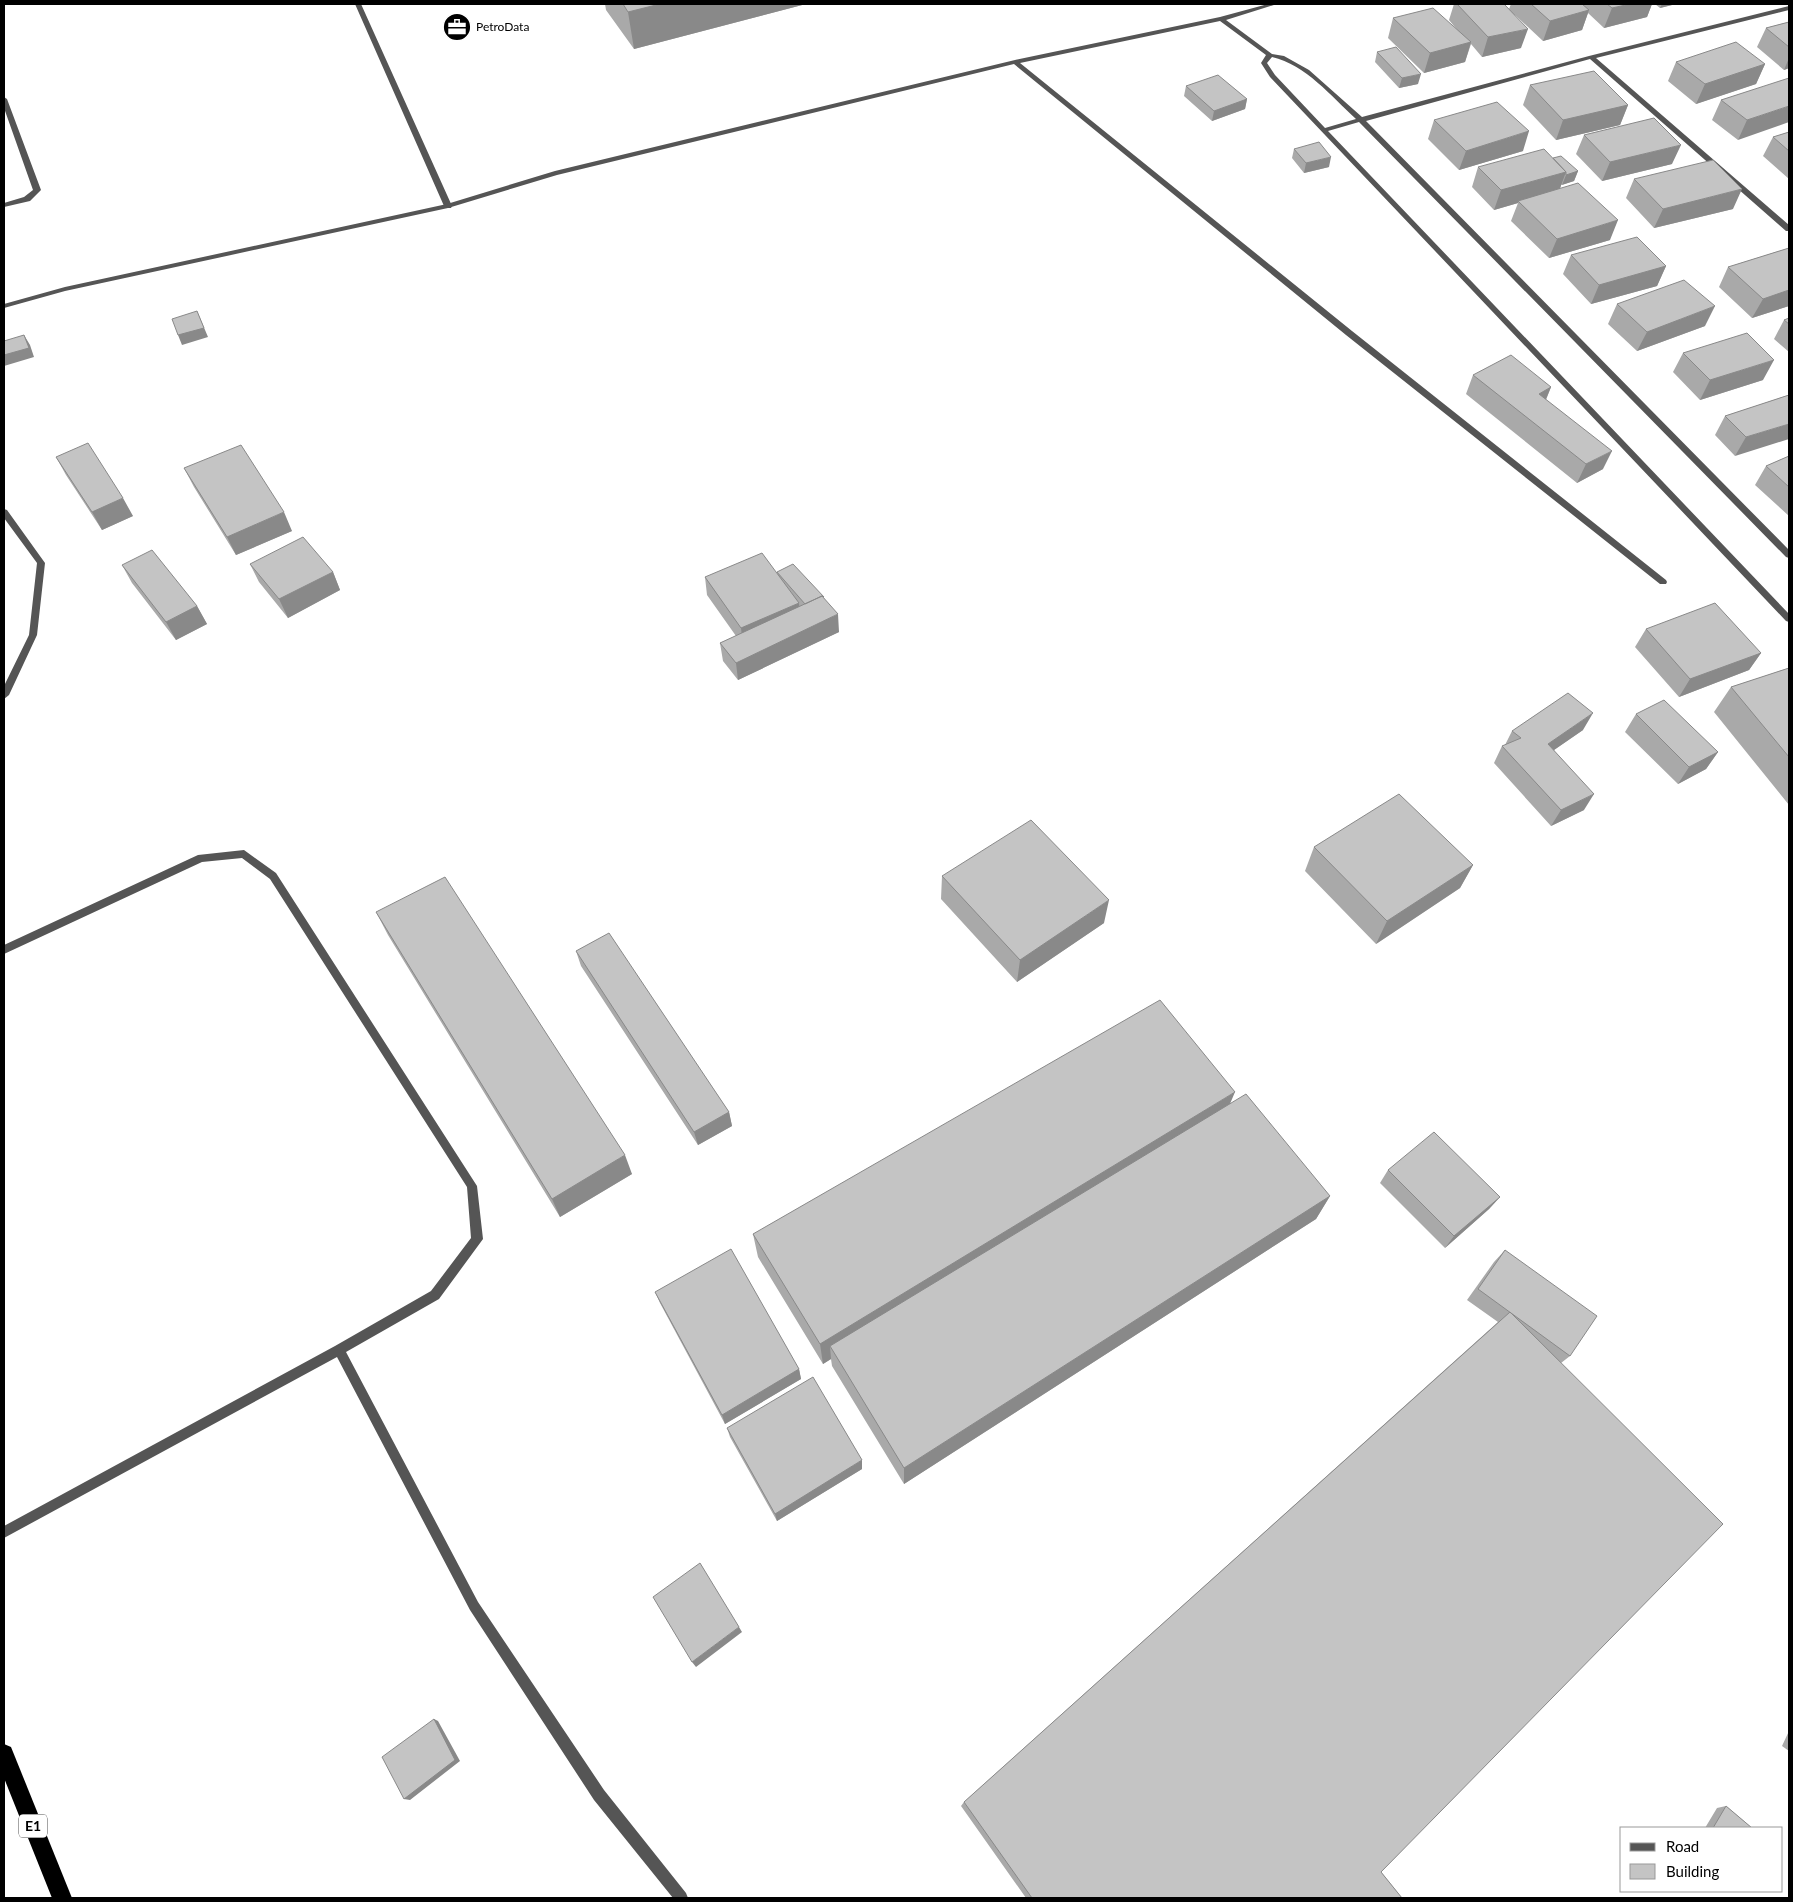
<svg xmlns="http://www.w3.org/2000/svg" width="1793" height="1902" viewBox="0 0 1793 1902" font-family="Lato,sans-serif">
	<rect width="100%" height="100%" fill="#fff"/>
	<g fill="none" stroke-linecap="round" stroke-linejoin="round">
		<path fill="#555" fill-rule="evenodd" d="M355,4H361L452,206L451,208H445L444,206Z
			M4,97L7,99L41,190L30,201L4,207V203L24,197L33,190L4,108Z
			M4,509L7,510L45,563L37,635L9,695L4,699V686L29,635L37,563L4,518Z
			M244,850L276,873L477,1186L483,1239L439,1299L346,1352L478,1602L604,1790L686,1893L688,1898H673L594,1800L470,1610L337,1357L4,1538V1526L335,1346L431,1291L471,1238L467,1187L270,879L242,858L202,862L4,954V945L198,855Z"/>
		<path fill="#555" fill-rule="evenodd" d="M1268,4H1277L1226,20L1272,54L1284,56L1309,70L1362,117L1589,56L1789,6V10L1596,58L1789,225V231H1786L1590,59L1366,121L1789,550V558L1786,557L1359,122L1328,131L1789,614V622L1786,621L1270,77L1261,63L1266,55L1220,21L1020,63L1352,331L1666,580L1667,582L1666,584H1660L1346,335L1014,64L557,175L448,208L65,291L4,308V304L65,287L447,204L555,171L1015,60L1220,17ZM1272,57C1306,65 1331,96 1356,119L1325,128L1275,75L1267,63Z"/>
		<path fill="#000" fill-rule="evenodd" d="M4,1744L11,1747L72,1898H52L4,1778Z"/>
	</g>
	<path fill="#a9a9a9" d="M605,4H806L634,49L606,10Z
		M1454,4H1504L1509,9L1511,4H1652L1647,17L1604,28L1588,13L1582,30L1543,41L1515,15L1521,48L1482,57L1471,44L1465,62L1424,73L1388,38L1393,18L1458,31L1449,20Z
		M1655,4H1676L1660,8Z
		M1789,22V68L1784,70L1757,47L1766,28Z
		M1377,52L1418,84L1399,88L1375,62Z
		M1676,62L1765,64L1756,84L1696,104L1668,81Z
		M1789,79L1738,140L1712,120L1721,100Z
		M1530,85L1628,105L1620,125L1556,140L1523,105Z
		M1186,86L1247,99L1245,109L1212,121L1184,96Z
		M1434,120L1523,151L1459,170L1428,139Z
		M1789,132V179L1763,156L1773,137Z
		M1584,135L1672,164L1602,181L1576,154Z
		M1294,149L1329,167L1304,173L1292,158Z
		M1553,158L1578,171L1574,181L1561,185L1560,189L1610,240L1549,258L1511,221L1518,203L1494,210L1472,187L1478,167Z
		M1634,179L1733,209L1654,228L1626,198Z
		M1789,248V306L1752,318L1719,287L1728,267Z
		M1571,255L1666,266L1657,286L1591,304L1563,274Z
		M1617,304L1705,326L1637,351L1608,324Z
		M1789,318V352L1774,339L1784,320Z
		M1683,353L1763,380L1700,400L1673,372Z
		M1473,375L1551,387L1546,400L1603,469L1577,483L1466,394Z
		M1789,395L1735,456L1715,435L1725,416Z
		M1789,456V516L1755,485L1766,466Z
		M56,457L133,516L102,530L66,475Z
		M184,468L292,531L236,555L194,487Z
		M250,564L333,572L340,590L288,618L259,582Z
		M122,565L197,606L207,624L176,640L132,583Z
		M777,573L824,598L839,632L738,680L723,661L720,643L736,636L707,595L705,577Z
		M1646,629L1761,653L1749,670L1679,697L1635,647Z
		M1789,668V805L1714,712L1731,687Z
		M1636,714L1718,752L1706,769L1678,784L1625,732Z
		M1583,730L1554,750L1584,810L1551,826L1494,763L1502,746L1505,745L1512,731Z
		M1314,847L1473,865L1460,888L1376,944L1305,871Z
		M942,876L1104,923L1017,982L941,899Z
		M376,912L632,1174L560,1217L388,935Z
		M576,951L729,1112L732,1126L698,1145L581,966Z
		M1230,1103L1330,1196L1316,1219L904,1484L832,1366L831,1359L823,1364L758,1257L753,1234Z
		M1388,1170L1500,1197L1489,1209L1445,1248L1380,1183Z
		M1505,1250L1570,1356L1561,1363L1381,1872L1402,1898H1026L961,1806L964,1802L1498,1322L1467,1300L1494,1262Z
		M655,1292L799,1369L801,1379L725,1424L660,1303Z
		M727,1428L862,1469L777,1521L730,1437Z
		M1789,1731V1751L1782,1746Z
		M1726,1806L1752,1828H1705L1717,1808Z"/>
	<path fill="#898989" d="M660,4H806L634,49L628,12Z
		M1630,4H1652L1647,17L1604,28L1612,8Z
		M1662,4H1676L1660,8Z
		M1589,10L1582,30L1543,41L1550,21Z
		M1528,29L1521,48L1482,57L1488,37Z
		M1471,42L1465,62L1424,73L1430,53Z
		M1789,58V68L1784,70Z
		M1765,64L1756,84L1696,104L1705,84Z
		M1421,74L1418,84L1399,88L1402,78Z
		M1247,99L1245,109L1212,121L1214,111Z
		M1628,105L1620,125L1556,140L1563,120Z
		M1789,106V122L1738,140L1747,120Z
		M1529,131L1523,151L1459,170L1466,151Z
		M1681,145L1672,164L1602,181L1610,162Z
		M1331,157L1329,167L1304,173L1306,163Z
		M1578,171L1574,181L1562,185L1566,175Z
		M1566,172L1559,191L1518,201V203L1494,210L1501,190Z
		M1742,189L1733,209L1654,228L1663,209Z
		M1618,220L1610,240L1549,258L1557,239Z
		M1666,266L1657,286L1591,304L1599,285Z
		M1789,290V306L1752,318L1763,299Z
		M1715,306L1705,326L1637,351L1647,332Z
		M197,311L208,337L182,345L178,335Z
		M24,335L30,345L34,357L4,366V355Z
		M1774,360L1763,380L1700,400L1710,380Z
		M1551,387L1543,406L1539,394Z
		M1789,424V439L1735,456L1746,437Z
		M1612,451L1603,469L1577,483L1586,464Z
		M123,498L133,516L102,530L92,512Z
		M284,512L292,531L236,555L227,537Z
		M333,572L340,590L288,618L279,599Z
		M799,603L800,621L743,646L741,628Z
		M197,606L207,624L176,640L166,622Z
		M838,614L839,632L738,680L736,663Z
		M1761,653L1749,670L1679,697L1690,679Z
		M1593,713L1583,730L1538,761L1548,744Z
		M1718,752L1706,769L1678,784L1689,767Z
		M1594,794L1584,810L1551,826L1561,810Z
		M1473,865L1460,888L1376,944L1387,921Z
		M1109,900L1104,923L1017,982L1020,960Z
		M1235,1092L1224,1118L830,1346L831,1359L823,1364L820,1344Z
		M729,1112L732,1126L698,1145L694,1132Z
		M625,1155L632,1174L560,1217L552,1199Z
		M1330,1196L1316,1219L904,1484V1468Z
		M1500,1197L1489,1209L1445,1248L1454,1236Z
		M799,1369L801,1379L725,1424L722,1415Z
		M862,1460V1469L777,1521L775,1514Z
		M739,1627L742,1632L696,1667L692,1662Z
		M434,1719L438,1721L460,1761L410,1800L404,1799Z"/>
	<path fill="#c4c4c4" stroke="#898989" d="M623,4H660L628,12Z
		M1457,4H1504L1528,29L1488,37Z
		M1531,4H1582L1589,10L1550,21Z
		M1607,4H1630L1612,8Z
		M1433,8L1471,42L1430,53L1393,18Z
		M1789,22V47L1766,28Z
		M1736,42L1765,64L1705,84L1676,62Z
		M1396,47L1421,74L1402,78L1377,52Z
		M1594,71L1628,105L1563,120L1530,85Z
		M1218,75L1247,99L1214,111L1186,86Z
		M1789,78V106L1747,120L1721,100Z
		M1497,102L1529,131L1466,151L1434,120Z
		M1654,118L1681,145L1610,162L1584,135Z
		M1789,132V151L1773,137Z
		M1319,142L1331,157L1306,163L1294,149Z
		M1544,149L1566,172L1501,190L1478,167Z
		M1561,156L1578,171L1566,175V172L1553,158Z
		M1713,160L1742,189L1663,209L1634,179Z
		M1578,183L1618,220L1557,239L1518,201Z
		M1637,237L1666,266L1599,285L1571,255Z
		M1789,248V290L1763,299L1728,267Z
		M1684,280L1715,306L1647,332L1617,304Z
		M197,311L204,328L178,335L172,319Z
		M1789,318V324L1784,320Z
		M1747,333L1774,360L1710,380L1683,353Z
		M24,335L29,348L4,355V341Z
		M1511,355L1551,387L1539,394L1612,451L1586,464L1473,375Z
		M1789,395V424L1746,437L1725,416Z
		M88,443L123,498L92,512L56,457Z
		M241,445L284,512L227,537L184,468Z
		M1789,456V487L1766,466Z
		M303,537L333,572L279,599L250,564Z
		M152,550L197,606L166,622L122,565Z
		M762,553L799,603L741,628L705,577Z
		M793,564L824,597L822,596L805,604L777,572Z
		M822,596L838,614L736,663L720,643Z
		M1715,603L1761,653L1690,679L1646,629Z
		M1789,668V757L1731,687Z
		M1568,693L1593,713L1548,744L1594,794L1561,810L1502,746L1521,738L1512,731Z
		M1664,700L1718,752L1689,767L1636,714Z
		M1399,794L1473,865L1387,921L1314,847Z
		M1031,820L1109,900L1020,960L942,876Z
		M445,877L625,1155L552,1199L376,912Z
		M609,933L729,1112L694,1132L576,951Z
		M1160,1000L1235,1092L820,1344L753,1234Z
		M1246,1094L1330,1196L904,1468L830,1346Z
		M1434,1132L1500,1197L1454,1236L1388,1170Z
		M731,1249L799,1369L722,1415L655,1292Z
		M1505,1250L1597,1316L1570,1356L1478,1289Z
		M1510,1312L1723,1524L1381,1872L1402,1898H1032L964,1802Z
		M813,1377L862,1460L775,1514L727,1428Z
		M700,1563L739,1627L692,1662L653,1597Z
		M434,1719L455,1760L404,1799L382,1757Z
		M1726,1806L1752,1828H1713Z"/>
	<defs>
		<symbol id="office-disc" viewBox="-11 -11 22 22"><circle r="9.5" fill="#000" stroke="#fff"/><path d="M-6-3h4V-5.5h4V-3h4V5H-6ZM-1-4.5V-3h2v-1.5ZM-6 0V1H6V0Z" fill="#fff"/></symbol>
	</defs>
	<g fill-rule="evenodd">
		<use href="#office-disc" x="441" y="11" width="32" height="32"/>
	</g>
	<g text-anchor="middle" stroke-width="4" stroke-linejoin="round" paint-order="stroke">
		<g font-size="12" fill="#000" stroke="#fff" text-anchor="start">
			<text x="476" y="31">PetroData</text>
		</g>
		<rect fill="#fff" stroke="#4c4c4c" stroke-width="1" x="19" y="1814.5" width="28" height="23" rx="4"/>
		<g font-size="14" font-weight="bold" fill="#000">
			<text x="33" y="1831">E1</text>
		</g>
	</g>
	<rect width="1793" height="1902" fill="none" stroke="#000000" stroke-width="10"/>
	<rect x="1620" y="1827" width="162" height="65" fill="#ffffff" stroke="#999999"/>
	<rect x="1630" y="1843" width="25" height="8" fill="#555555" stroke="#999999"/>
	<text x="1666" y="1852" font-size="15" fill="#000000">Road</text>
	<rect x="1630" y="1864" width="25" height="15" fill="#c4c4c4" stroke="#999999"/>
	<text x="1666" y="1877" font-size="15" fill="#000000">Building</text>
</svg>
